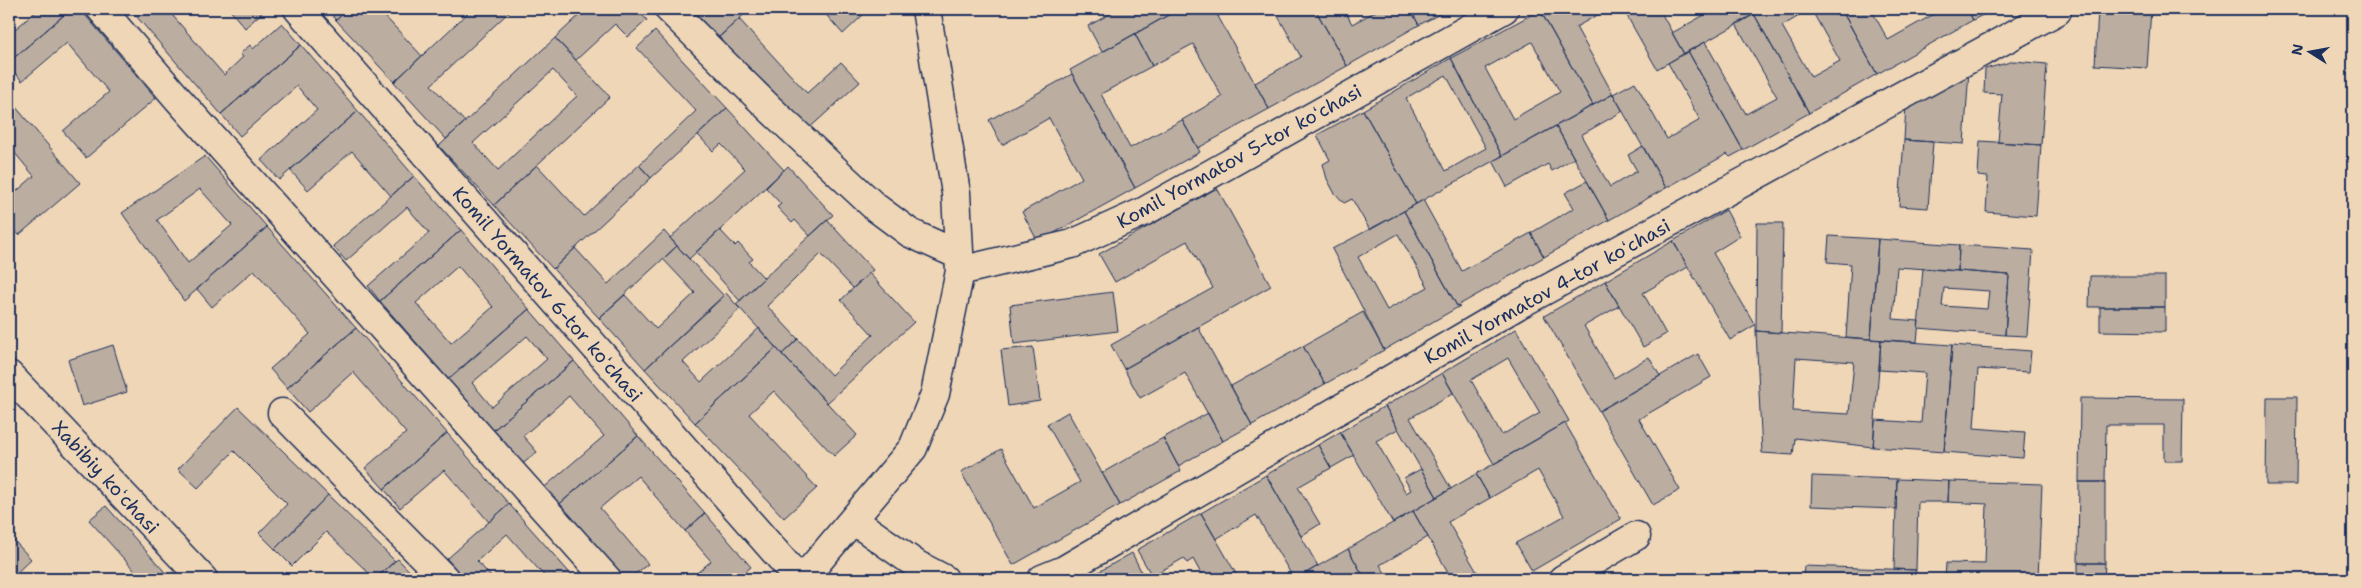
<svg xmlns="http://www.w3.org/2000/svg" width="2362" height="588" viewBox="0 0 2362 588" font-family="'Shantell Sans',sans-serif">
	<rect width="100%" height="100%" fill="#efd6b6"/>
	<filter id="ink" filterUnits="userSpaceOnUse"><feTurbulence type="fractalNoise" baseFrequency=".02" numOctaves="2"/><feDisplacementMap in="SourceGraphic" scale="10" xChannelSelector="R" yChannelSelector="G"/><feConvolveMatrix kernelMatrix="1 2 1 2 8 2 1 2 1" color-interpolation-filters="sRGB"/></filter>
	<g filter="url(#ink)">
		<path fill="#bbada0" stroke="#1b2f5e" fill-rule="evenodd" d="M39,9H71L9,62V23L14,30Z
			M71,9H80L156,98L86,158L63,131L109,92L67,43L22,81L9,66V62Z
			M130,9H167L224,75L243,57L240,54L250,45L253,49L282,23L301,45L221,114Z
			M229,9H266L245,28Z
			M327,9H348L336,20Z
			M348,9H378L422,56L394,82L336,20Z
			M472,9H508L510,11L431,85L465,122L446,139L394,82Z
			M586,9H636L647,20L628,37L615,24L576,60L555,38Z
			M692,9H750L718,38Z
			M821,9H857L863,15L843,34Z
			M1119,9H1179L1102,52L1088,26Z
			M1179,9H1214L1269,109L1198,148L1182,120L1222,97L1193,44L1152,66L1135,34Z
			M1214,9H1232L1218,16Z
			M1274,9H1315L1347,66L1269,109L1255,83L1301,57Z
			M1315,9H1344L1352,24L1380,9H1410L1419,25L1347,66Z
			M1410,9H1449L1419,25Z
			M1542,9H1608L1576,27L1613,94L1593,105L1540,10Z
			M1623,9H1659L1684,54L1657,69Z
			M1715,9H1764L1684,54L1672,33Z
			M1764,9H1794L1799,16L1782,26L1811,77L1840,61L1811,9H1841L1877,74L1809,113L1754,14Z
			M1841,9H1871L1888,40L1943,9H1967L1973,20L1877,74Z
			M1967,9H1994L1973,20Z
			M2098,9H2151L2147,68L2095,65Z
			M1540,10L1593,105L1502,156L1451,58ZM1532,42L1560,92L1513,119L1485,68Z
			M1754,14L1809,113L1743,150L1688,51L1705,42L1746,114L1777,97L1736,24Z
			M739,19L807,93L841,62L860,82L805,132L718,38Z
			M655,31L727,108L651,178L639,165L696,111L637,48Z
			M1135,34L1152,66L1101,94L1130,148L1182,120L1200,152L1135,188L1070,70Z
			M555,38L610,97L494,205L439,146ZM553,70L577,96L498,170L473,143Z
			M301,45L358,111L279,180L261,160L317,110L297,86L240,136L221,114Z
			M1688,51L1743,150L1730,157L1727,154L1666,188L1613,94L1635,82L1667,139L1700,120L1668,63Z
			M1451,58L1502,156L1416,204L1363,110ZM1446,75L1486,148L1446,171L1406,98Z
			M2014,61L2047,64L2041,145L1998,142L2002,94L1984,93L1985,69Z
			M1969,70L1964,144L1904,140L1906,105Z
			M1072,74L1135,188L1038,242L1022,212L1082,178L1049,118L1002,145L989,120Z
			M1613,94L1623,111L1581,135L1610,187L1637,171L1628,155L1643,146L1666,188L1609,220L1556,126Z
			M9,99L80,183L19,235L9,223V198L34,176L9,146Z
			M727,108L784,170L689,259L670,238L745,169L721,144L713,151L698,135Z
			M1363,110L1416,204L1370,230L1352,199L1344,203L1334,192L1327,179L1323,164L1330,160L1317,135Z
			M358,111L414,176L391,196L352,151L308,190L290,170Z
			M1556,126L1574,158L1552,171L1548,164L1507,187L1493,161Z
			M1904,140L1933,142L1928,208L1899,206Z
			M1980,141L2041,145L2036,216L1986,212L1988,177L1978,176Z
			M205,156L267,227L184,301L122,213ZM200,189L232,225L188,263L157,220Z
			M537,165L584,216L639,165L651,178L553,269L494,205Z
			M788,166L833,215L810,236L795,220L792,223L777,207L781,204L766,188Z
			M414,176L461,230L380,301L368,286L429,233L407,207L346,261L333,246Z
			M1587,181L1609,220L1544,257L1531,233L1574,208L1565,193Z
			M1217,188L1271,286L1124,369L1111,345L1213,288L1187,241L1115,282L1099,254Z
			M1423,200L1462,271L1531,233L1544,257L1457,306L1404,211Z
			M1726,210L1740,236L1713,253L1755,325L1730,340L1673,241Z
			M1404,211L1457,306H1460L1384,350L1332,249ZM1398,234L1428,287L1387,310L1358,257Z
			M827,220L873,270L853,288L821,254L767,306L798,339L782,354L736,304Z
			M1757,223H1783L1781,333L1756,331Z
			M267,227L356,328L287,388L270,369L310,334L254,270L212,307L197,289Z
			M461,230L529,309L448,379L380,301ZM458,266L493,307L451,343L416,303Z
			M720,230L735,246L738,243L753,259L749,262L764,278L740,301L696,252Z
			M664,231L677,246L599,318L553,269L575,248L608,284Z
			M1829,236L1878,239L1871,339L1846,337L1851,264L1827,262Z
			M1878,239L1959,245L1958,271L1897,267L1893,319L1919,321L1917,342L1871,339Z
			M1673,241L1688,267L1643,293L1666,334L1643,347L1605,281Z
			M1959,245L2033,250L2027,336L2005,335L2009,275L1958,271Z
			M677,246L724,296L645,369L599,318L625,295L656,329L695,293L663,259Z
			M1923,268L2009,275L2005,335L1918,328ZM1944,288L1989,291L1987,309L1942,306Z
			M869,273L914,322L827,403L782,354L798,339L831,375L873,335L841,300Z
			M2090,276H2165V307H2089Z
			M1605,281L1619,306L1584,326L1614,378L1649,357L1660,376L1599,411L1544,316Z
			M1113,292L1118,331L1014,344L1010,305Z
			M726,293L740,309L683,362L701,382L759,328L776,348L695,423L645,369Z
			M2100,307H2165V332L2100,331Z
			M529,309L574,361L490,433L446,382ZM527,336L547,359L492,407L472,383Z
			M1363,312L1384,350L1325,384L1303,346Z
			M1198,327L1252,425L1223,441L1185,373L1140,398L1124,369Z
			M356,328L447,433L384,489L365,468L406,433L353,372L308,412L287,388Z
			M1516,329L1569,421L1494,464L1442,373ZM1508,358L1540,413L1502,435L1471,380Z
			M1756,331L1881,340L1873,447L1795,438L1793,455L1762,453ZM1796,358L1854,362L1849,414L1793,411Z
			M1881,340L1952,345L1944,452L1873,447L1875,420L1921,423L1925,373L1879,370Z
			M113,345L127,392L82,406L68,360Z
			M1952,345L2031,351L2029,372L1978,369L1974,428L2025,432L2023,458L1944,452Z
			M1303,346L1325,384L1252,425L1231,386Z
			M1033,347L1040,401L1008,406L1001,350Z
			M776,348L857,435L834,456L774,391L749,414L817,488L784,518L695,423Z
			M1698,354L1711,377L1639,419L1680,490L1653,505L1599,411Z
			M574,361L638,436L555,508L540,491L604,436L569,396L523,436L537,452L519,467L490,433Z
			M1442,373L1453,393L1410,418L1451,489L1437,497L1385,406Z
			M2267,397H2297L2296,485H2266Z
			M2080,398L2183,399L2182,461H2164V425H2106L2105,482H2079Z
			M1385,406L1398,429L1376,441L1406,493L1411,490L1404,478L1421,469L1437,497L1393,523L1340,432Z
			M238,407L328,495L275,549L259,533L287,504L234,451L198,488L178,469Z
			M1068,412L1120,505L1013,565L961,472L1001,449L1034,508L1080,482L1047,424Z
			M1208,413L1223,441L1178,466L1163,438Z
			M1565,423L1621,519L1532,571L1516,543L1564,516L1538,470L1490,498L1476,474Z
			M1340,432L1354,455L1331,468L1318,445Z
			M447,433L509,504L489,522L444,470L400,508L384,489Z
			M638,436L705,513L685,531L638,476L600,508L648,564L629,579H616L555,508Z
			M1163,438L1181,471L1120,505L1102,473Z
			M1318,445L1331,468L1298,487L1320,524L1301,536L1266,475Z
			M1476,474L1490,498L1448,522L1481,579H1452L1413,511Z
			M1266,475L1318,566L1296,579H1294L1256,515L1216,539L1201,513Z
			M1812,476L1897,479L1896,509L1811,506Z
			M1897,479L1949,481L1948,502H1918L1916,570L1894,569Z
			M1949,481L2042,484L2038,579H1945L1946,563L1985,564L1987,504L1948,502Z
			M2079,482H2105V563H2078Z
			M9,488L15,495L9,501Z
			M328,495L395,561L375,579L326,532L292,566L275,549Z
			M2353,497V579H2350Z
			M509,504L575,579H547L507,534L477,561L493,579H465L447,559Z
			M106,506L171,579H142L89,520Z
			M1413,511L1428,537L1380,565L1389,579H1365L1348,549Z
			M705,513L751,567L737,579H690L711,561L685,531Z
			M1201,513L1239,579H1204L1193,559L1187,563L1184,558L1152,576L1137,550Z
			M9,535L31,559L10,579H9Z
			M1348,549L1365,579H1296L1318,566Z
			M1132,553L1145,579H1086Z
			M398,559L417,579H375L395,561Z
			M2078,563H2105L2104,579H2078Z
			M1804,566L1916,570L1915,579H1803Z"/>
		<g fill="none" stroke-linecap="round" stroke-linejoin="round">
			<defs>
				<path id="minor" d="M101,9L178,99L607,579
					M298,9L799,579
					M669,9L769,108L875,207L910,233L959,255
					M960,271L1072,244L1145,211L1504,9
					M9,375L203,579
					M282,413L445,579
					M853,520L917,565L944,579
					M803,579L913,448L935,394L960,271L956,193L926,9
					M1042,579L1064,570L1518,305L2057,11
					M1563,579L1636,536"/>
			</defs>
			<use href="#minor" stroke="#1b2f5e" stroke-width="31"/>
			<use href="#minor" stroke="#efd6b6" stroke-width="28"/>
		</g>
	</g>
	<g text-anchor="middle" stroke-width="4" stroke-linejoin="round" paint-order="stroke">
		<g font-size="19" fill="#1b2f5e" stroke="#efd6b6">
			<text transform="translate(1239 156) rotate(-29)" y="7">Komil Yormatov 5-tor koʻchasi</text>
			<text transform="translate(1547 291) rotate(-29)" y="7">Komil Yormatov 4-tor koʻchasi</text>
			<text transform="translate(548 294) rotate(49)" y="7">Komil Yormatov 6-tor koʻchasi</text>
			<text transform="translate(106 477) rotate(47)" y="7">Xabibiy koʻchasi</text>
		</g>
	</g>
	<rect width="2362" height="588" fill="none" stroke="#efd6b6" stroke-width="30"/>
	<rect x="15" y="15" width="2332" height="558" fill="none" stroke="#1b2f5e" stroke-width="2" filter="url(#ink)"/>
	<g transform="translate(2310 52) rotate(281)" stroke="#efd6b6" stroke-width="4" paint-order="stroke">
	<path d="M0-4L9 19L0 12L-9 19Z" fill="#1b2f5e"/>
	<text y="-8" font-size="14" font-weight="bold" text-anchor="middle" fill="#1b2f5e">N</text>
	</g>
</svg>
